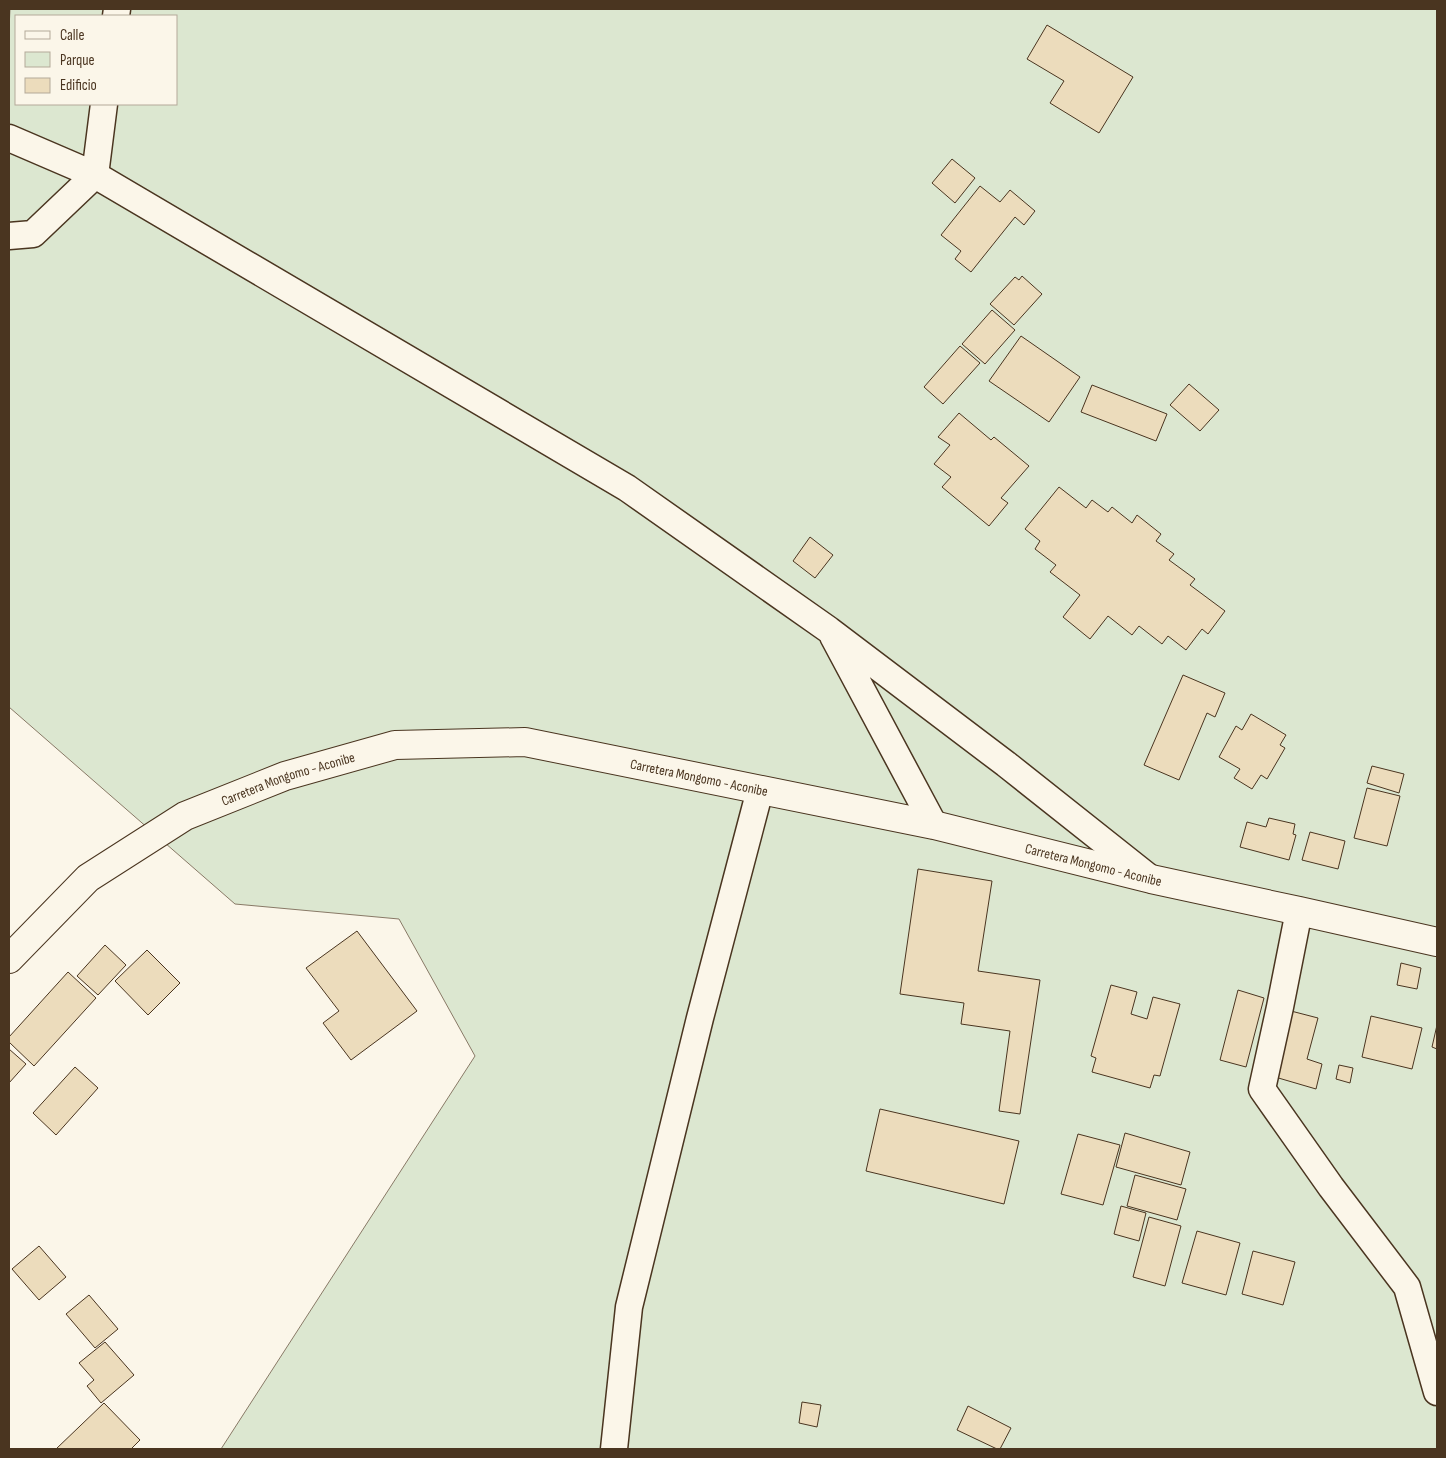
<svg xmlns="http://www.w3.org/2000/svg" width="1446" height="1458" viewBox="0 0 1446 1458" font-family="'Sofia Sans Condensed',sans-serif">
	<rect width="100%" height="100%" fill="#fbf6e9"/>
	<path fill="#dce7d0" stroke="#887966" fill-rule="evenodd" d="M10,9H1437V1449H221L475,1056L399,919L235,904L9,707V29ZM16,16H176V104H16Z"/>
	<path fill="#ecdcbc" stroke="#4a3520" d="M1047,25L1133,77L1099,133L1050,103L1064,81L1027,59Z
		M952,159L975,178L955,203L932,183Z
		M980,186L1000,202L1010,190L1035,211L1024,225L1015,217L971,272L955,259L961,251L941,235Z
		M1022,276L1042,294L1014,325L990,304L1015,277L1019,280Z
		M992,310L1015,330L985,364L962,344Z
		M1021,336L1080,377L1049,422L989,381Z
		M960,346L980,363L943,404L924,387Z
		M1189,384L1219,410L1200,431L1170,405Z
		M1092,385L1167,414L1156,441L1081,412Z
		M959,413L991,440L994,437L1029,466L1001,498L1008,503L989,526L942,487L951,477L934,464L950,445L938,437Z
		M1059,487L1086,508L1092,500L1108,512L1112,507L1132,523L1137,515L1161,534L1156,541L1174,554L1169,560L1195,579L1190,585L1225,611L1208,634L1202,629L1186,650L1168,636L1162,644L1139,626L1132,635L1108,616L1090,639L1063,617L1080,595L1050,572L1056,565L1035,549L1040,541L1025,529Z
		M810,537L833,555L815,578L793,561Z
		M1183,675L1225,693L1215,717L1207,713L1179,780L1144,765Z
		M1251,714L1286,735L1280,745L1285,748L1267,779L1261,775L1252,789L1234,778L1240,769L1219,757L1236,726L1242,730Z
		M1372,766L1404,774L1399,793L1367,783Z
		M1367,788L1400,796L1387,846L1354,838Z
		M1269,818L1295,824L1293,834L1296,835L1289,860L1240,847L1247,822L1266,827Z
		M1310,832L1345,841L1338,869L1302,860Z
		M918,869L992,881L978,971L1040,980L1020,1114L999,1111L1010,1031L961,1024L964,1003L900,994Z
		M357,931L417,1011L351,1060L323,1023L339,1011L306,968Z
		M105,945L126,965L98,995L77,976Z
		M147,950L180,983L148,1015L115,981Z
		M1401,963L1421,968L1417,989L1397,985Z
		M68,972L96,998L34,1066L9,1042V1037Z
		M1111,985L1137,992L1131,1014L1147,1019L1153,997L1180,1004L1160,1076L1154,1075L1150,1088L1092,1072L1096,1058L1091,1056Z
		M1238,990L1264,998L1246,1067L1220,1060Z
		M1291,1011L1318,1018L1307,1059L1322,1064L1316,1089L1275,1077Z
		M1371,1016L1422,1028L1412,1069L1362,1057Z
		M1437,1025V1049L1432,1047Z
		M9,1049L26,1064L9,1083Z
		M1339,1065L1353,1068L1350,1083L1336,1079Z
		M75,1067L98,1088L56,1135L33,1113Z
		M880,1109L1019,1141L1004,1204L866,1171Z
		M1125,1133L1190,1152L1181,1185L1116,1167Z
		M1078,1134L1120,1145L1103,1205L1061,1194Z
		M1135,1175L1186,1189L1177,1220L1127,1206Z
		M1121,1206L1146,1213L1139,1241L1114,1234Z
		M1149,1217L1181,1226L1165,1286L1133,1277Z
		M1197,1231L1240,1243L1226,1295L1182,1283Z
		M39,1246L66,1277L39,1300L12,1269Z
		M1253,1251L1295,1262L1283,1305L1242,1294Z
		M89,1295L118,1329L95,1348L66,1314Z
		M105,1342L134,1375L101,1403L87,1386L94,1380L79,1363Z
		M802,1402L821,1405L817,1427L799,1423Z
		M104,1403L140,1440L131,1449H56Z
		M968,1406L1011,1428L1000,1449H997L957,1430Z"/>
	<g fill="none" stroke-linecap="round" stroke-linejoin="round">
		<defs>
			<path id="minor" d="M116,16L117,9
				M9,138L95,175L627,488L829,630L1006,764L1151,879
				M9,236L33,234L95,175L104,104
				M833,636L934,825
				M1299,911L1280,1007L1262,1089L1331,1187L1407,1287L1437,1392
				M614,1449L629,1307L700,1018L760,790"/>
			<g id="primary">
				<path id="s1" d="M9,959L88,878L185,816L285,776L395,745L525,742L934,825L1151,879L1299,911L1437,942"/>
			</g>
		</defs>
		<use href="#minor" stroke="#4a3520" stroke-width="29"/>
		<use href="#primary" stroke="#4a3520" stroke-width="30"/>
		<use href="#minor" stroke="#fbf6e9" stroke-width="26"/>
		<use href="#primary" stroke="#fbf6e9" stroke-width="28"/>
	</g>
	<g text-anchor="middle" stroke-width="4" stroke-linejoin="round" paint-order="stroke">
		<g font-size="14" fill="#4a3520" stroke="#fbf6e9">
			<text dy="5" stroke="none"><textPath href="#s1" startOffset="758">Carretera Mongomo - Aconibe</textPath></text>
			<text dy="5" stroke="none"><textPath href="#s1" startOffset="338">Carretera Mongomo - Aconibe</textPath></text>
			<text dy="5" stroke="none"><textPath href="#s1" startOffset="1162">Carretera Mongomo - Aconibe</textPath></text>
		</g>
	</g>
	<rect width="1446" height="1458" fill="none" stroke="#4a3520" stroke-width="20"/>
	<rect x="15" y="15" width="162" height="90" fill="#fbf6e9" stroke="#b4a999"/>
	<rect x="25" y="31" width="25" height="8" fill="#fbf6e9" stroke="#b4a999"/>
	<text x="60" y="40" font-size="15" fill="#4a3520">Calle</text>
	<rect x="25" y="52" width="25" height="15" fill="#dce7d0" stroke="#b4a999"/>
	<text x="60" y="65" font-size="15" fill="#4a3520">Parque</text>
	<rect x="25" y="78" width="25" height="15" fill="#ecdcbc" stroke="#b4a999"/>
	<text x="60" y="90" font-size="15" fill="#4a3520">Edificio</text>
</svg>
